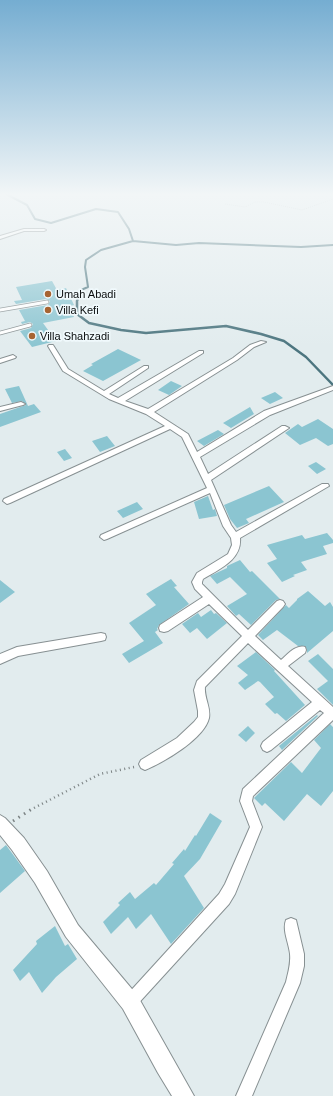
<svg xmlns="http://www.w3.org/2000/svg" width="333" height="1096" viewBox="0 0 333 1096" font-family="Arial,sans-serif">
	<rect width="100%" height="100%" fill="#e2ecee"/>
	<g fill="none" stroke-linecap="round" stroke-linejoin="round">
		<path stroke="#4c757f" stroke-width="2" d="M6,194L27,205L35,219L51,223L96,209L118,212L129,229L133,241L101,250L86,260L85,267L88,287L81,290L80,292
			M133,241L176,245L199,243L301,247L333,245"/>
		<path stroke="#4c757f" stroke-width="2.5" d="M81,291L77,301V314L89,323L121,330L146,333L226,326L261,334L284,341L306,357L333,385"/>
	</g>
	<path fill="#8bc5d1" d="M52,281L57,290L66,288L74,305L70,306L74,317L43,323L56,341L32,347L20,331L31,328L33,324L30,322L22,324L21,322L25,321L19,310L48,305L50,301L46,299L16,304L14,301L22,300L16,287Z
		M118,349L141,360L103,381L83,371L93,365L91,364Z
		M171,381L182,386L169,395L158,390Z
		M19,386L28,406L34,404L41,412L0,427V414L26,405L22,401L12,403L5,389Z
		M275,392L283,398L270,404L261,398Z
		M250,407L254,414L231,428L223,423Z
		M318,419L333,429V444L328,446L316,438L300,445L285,433L298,424L302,427Z
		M218,430L224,434L204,446L197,441Z
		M107,436L115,446L100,452L92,441Z
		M65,449L72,458L64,461L57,452Z
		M316,462L326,469L317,474L308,466Z
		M269,486L284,502L246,519L249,523L237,528L230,519L224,505Z
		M208,496L213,510L215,509L217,516L199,519L194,502Z
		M137,502L143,509L123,518L117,511Z
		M327,533L333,540V543L323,546L327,554L301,562L307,570L293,575L295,576L282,582L267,563L277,559L267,545L302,535L305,539Z
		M240,560L250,572L252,571L280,599L276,600L251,625L239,614L236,616L227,606L247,594L230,577L217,584L210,576L227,568V566Z
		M171,579L177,586L174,587L189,604L159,625L157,629L158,630L155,632L163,643L129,663L122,654L144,641L129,623L156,605L146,594Z
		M0,580L15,592L0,603Z
		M308,591L325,606L330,602L333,607V631L307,653V650L305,646H298L277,630L263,640L258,635L286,605L289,608L297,600V599Z
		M211,610L214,614L216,613L227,623L207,639L197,628L190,633L182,624L198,613L201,617Z
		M256,652L275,670L274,671L305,705L286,721L277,713L275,714L265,704L274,697L260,682L258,681L245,690L238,683L248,675L237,666Z
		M318,654L333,669V705L317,689L328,681L308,661Z
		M317,715L318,716L282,750L279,746Z
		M330,724L333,727V791L321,806L307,794L284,821L265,803L262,806L254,798L291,762L302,773L321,748L314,740Z
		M248,726L255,733L246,742L238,735Z
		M210,813L222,821L200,859L184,876L204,908L171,944L151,914L136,929L128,917L111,934L103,922L120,905L118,903L130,892L135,899L154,883L156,885L174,864L172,863L184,849L185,851L195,835L196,836Z
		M6,845L25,871L0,893V850Z
		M55,926L65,946L68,944L77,959L56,977L42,993L29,972L20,981L13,970L37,944L36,941Z"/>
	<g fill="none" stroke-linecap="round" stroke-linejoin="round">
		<defs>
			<path id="service" d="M0,310L47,302
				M0,333L30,325"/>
			<path id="minor" d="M24,229H44L46,230L44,231H24L0,239V236Z
				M261,341L266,342L254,347L237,360L154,412L188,434L197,452L264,411L333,386V390L270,415L200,457L208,474L282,426H285L289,428L211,480L231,525L236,532L322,484H328L329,486L240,538C242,560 219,569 203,579L202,582V584L248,630L277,601L280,600L283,601L285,604L283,607L255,636L281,660C287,655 296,644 305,647L306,650L305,653L288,666L333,707V720L253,796L252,801L262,827L235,894L229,904L135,1007L130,1010L125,1007L122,1002L125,997L219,894L225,884L250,827L240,801L243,789L324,713L320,710L271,750L267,752L263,750L261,746L263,742L312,702L248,643L205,687C204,698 211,707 209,718C204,739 164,762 145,770L141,768L139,764L141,760L177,738L194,722L198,717V711L194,690L197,681L242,636L209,604L168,631L164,632L160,631L159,628L160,625L203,597L195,589L192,582L197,573L228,554L232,545L231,538L223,526L210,493L107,539L104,540L100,537L101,535L207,488L182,437L170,429L10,503L7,504L3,501L4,499L165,426L146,414L109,399L63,371L48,346L49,345H53L68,369L104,391L144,366H148V368L109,394L118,398L199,351H203V353L125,401L148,409L233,358L250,345Z
				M13,355L16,357L15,358L0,363V359Z
				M21,402L25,404L23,405L0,411V407Z
				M101,633L105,634L106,637L105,640L101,641L18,656L0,664V654L17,647Z
				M291,918L296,920L304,954V966L300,983L252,1096H236L286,982C288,973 291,964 290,954C289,943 282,930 286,920Z"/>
			<path id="tertiary" d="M0,815L5,818L24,838L47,871L78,925L137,995L194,1096H172L158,1073L123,1009L66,937L35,883L12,850L0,835Z"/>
		</defs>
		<use href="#service" stroke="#879092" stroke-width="4.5"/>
		<use href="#minor" stroke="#879092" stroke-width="2"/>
		<use href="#tertiary" stroke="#879092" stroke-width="2"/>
		<path stroke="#7a8182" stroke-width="1" stroke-dasharray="0.5 1.5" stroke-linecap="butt" d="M225,204L245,207L255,202H264L302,210L333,199"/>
		<path stroke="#7a8182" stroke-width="2.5" stroke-dasharray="1 3.5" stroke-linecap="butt" d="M34,808L100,774L134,767"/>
		<path stroke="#7a8182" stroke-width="3" stroke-dasharray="1.5 5" stroke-linecap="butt" d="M13,821L35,807"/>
		<use href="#service" stroke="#fff" stroke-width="3"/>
		<use href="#minor" fill="#fff" fill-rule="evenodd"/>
		<use href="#tertiary" fill="#fff" fill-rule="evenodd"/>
	</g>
	<linearGradient id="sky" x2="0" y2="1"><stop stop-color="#75add1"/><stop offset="0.56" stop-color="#f2f6f7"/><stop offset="1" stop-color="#f2f6f7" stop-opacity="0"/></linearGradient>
	<rect width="333" height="347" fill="url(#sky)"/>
	<g fill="#a76432" stroke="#f0f9fc" stroke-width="1.5">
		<circle cx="48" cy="294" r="4"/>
		<circle cx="48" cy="310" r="4"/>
		<circle cx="32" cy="336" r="4"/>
	</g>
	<g text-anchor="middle" stroke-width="3.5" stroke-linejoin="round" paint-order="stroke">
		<g font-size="11" fill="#0a0d0e" stroke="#f0f9fc" text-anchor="start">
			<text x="56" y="298">Umah Abadi</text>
			<text x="56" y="314">Villa Kefi</text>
			<text x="40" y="340">Villa Shahzadi</text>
		</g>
	</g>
</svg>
